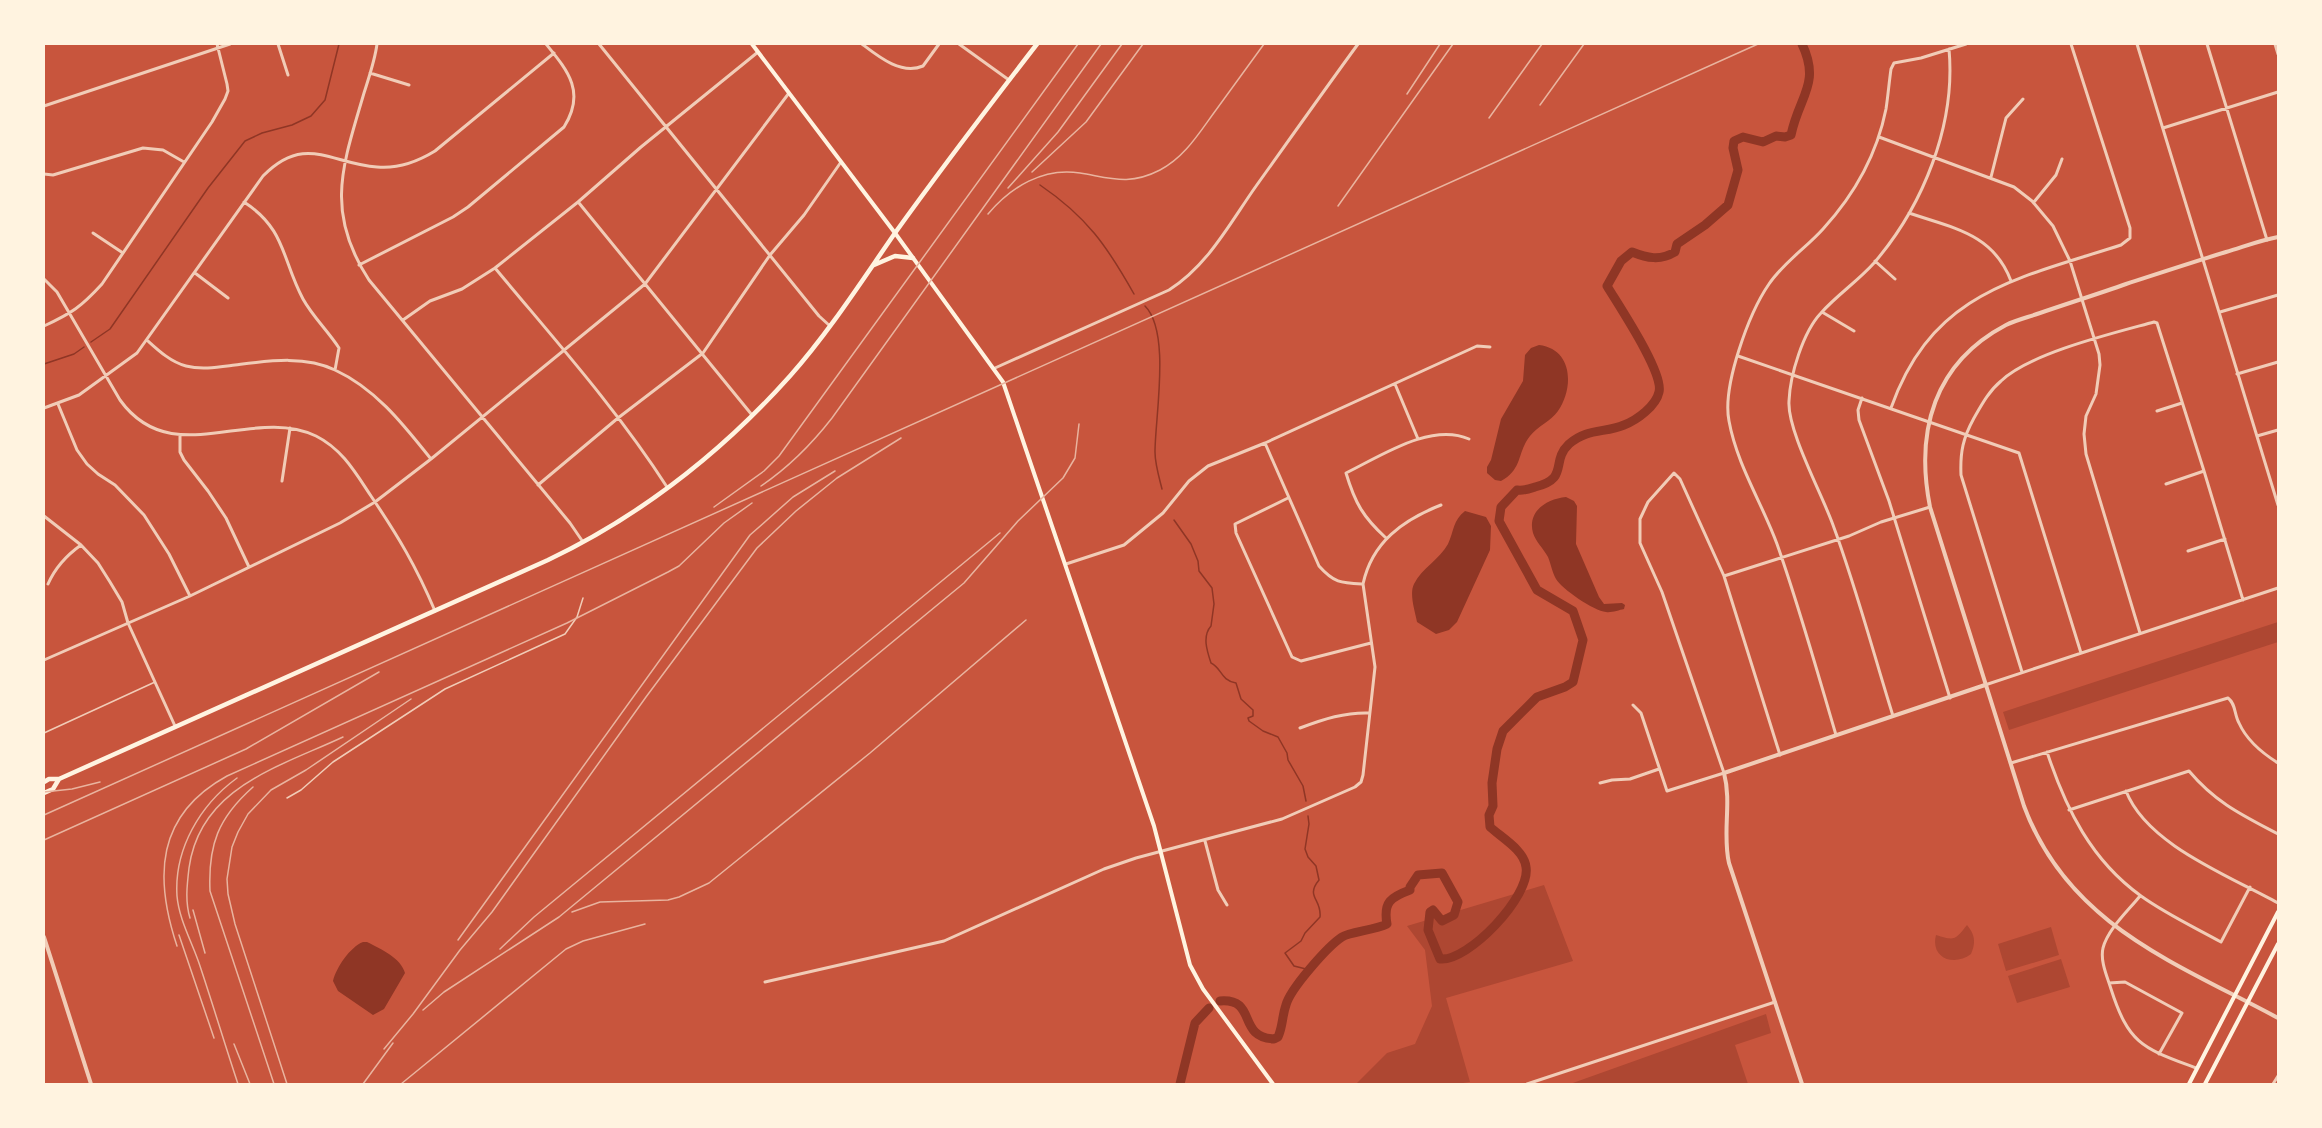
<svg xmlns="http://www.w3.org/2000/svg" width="2322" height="1128" viewBox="0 0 2322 1128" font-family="Rubik,sans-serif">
	<rect width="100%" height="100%" fill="#c8553d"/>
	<path fill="#ae4732" d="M2278,622V642L2009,730L2003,712Z
		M1544,885L1573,961L1446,998L1470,1082L1456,1084H1356L1387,1053L1415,1044L1432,1006L1425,950L1407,926Z
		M1967,925C1975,935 1976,942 1971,954C1954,967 1930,958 1936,935C1955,941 1955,940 1967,925Z
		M2051,927L2059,955L2006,971L1998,944Z
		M2061,959L2070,987L2017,1003L2008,976Z
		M1766,1014L1771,1033L1735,1045L1748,1084H1570Z"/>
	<path fill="#8f3625" d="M1539,345C1573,349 1574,388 1558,411C1551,421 1538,426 1530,436C1517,452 1523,469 1501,481L1495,480L1487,473V467L1491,460L1501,419L1523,381L1525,355L1531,348Z
		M1566,497L1574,501L1577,506L1576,544L1599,597L1604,604L1622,603L1625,605L1624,609C1619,610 1611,613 1606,612C1594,611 1562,589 1556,579C1552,572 1551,564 1548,557C1543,548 1536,542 1533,533C1527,511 1547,499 1566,497Z
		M1465,511L1486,517L1491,526L1490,550L1457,622L1449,630L1436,634L1417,622C1415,611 1409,594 1414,584C1422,568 1440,559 1448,544C1454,531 1453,520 1465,511Z
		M363,942H367C381,949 401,958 405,973L384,1009L373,1015L338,991L333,981C336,968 350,947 363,942Z"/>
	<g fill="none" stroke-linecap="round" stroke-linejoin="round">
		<path stroke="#8f3625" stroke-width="1.5" d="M1040,185C1087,217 1107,246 1134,294
			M1145,306C1171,332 1155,417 1155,452C1155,464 1159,477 1162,489
			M91,342L110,329L208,188L245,141L262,133L292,125L311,116L325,100L339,44
			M44,364L74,354L84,347
			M1174,520L1191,544L1198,561L1199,571L1212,588L1214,604L1211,626C1202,636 1207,651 1211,663C1222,668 1220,680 1236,683L1241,699L1253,710V716L1248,718L1249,721L1263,731L1278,737L1287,753L1288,760L1303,786L1306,801
			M1308,816L1309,824L1305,849L1308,857L1316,866L1319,880C1305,897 1322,899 1320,917L1305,933L1301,941L1285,953L1294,966L1310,970"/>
		<path stroke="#8f3625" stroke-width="9" d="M1220,1001C1258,998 1236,1037 1274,1039L1278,1037C1283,1026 1282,1016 1286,1005C1290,989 1328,946 1342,937C1350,932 1375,930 1387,924C1383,902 1391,897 1410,890V887L1418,875L1442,873L1458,902L1454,915L1442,921L1433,910L1430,912L1428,930L1440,959C1468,962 1531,896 1526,867C1524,850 1502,838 1490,827L1489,815L1493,806L1492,783L1497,749L1503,731L1537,697L1565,687L1573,682L1583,640L1573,611L1537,590L1499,521L1501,507L1517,490C1524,491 1529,489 1535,487C1570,478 1550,462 1569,444C1587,428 1605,433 1624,425C1637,420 1656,406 1659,392C1664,373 1619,306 1607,286L1621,261L1632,252C1647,258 1660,261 1675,252L1677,244L1705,225L1728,205L1738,170L1733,148L1734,141L1743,137L1763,142L1776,136L1785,137L1791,135C1799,96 1821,84 1802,44
			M1180,1084L1195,1023L1209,1008"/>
		<path stroke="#f1ccb7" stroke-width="1.5" d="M44,733L155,682
			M287,798L301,790L333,762L445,689L565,634L577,617L583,598"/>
		<path stroke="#f1ccb7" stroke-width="3" d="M278,44L288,75
			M377,44C375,60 369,77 364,93C343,165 324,211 369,280L570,523L583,542
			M599,44L819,316L830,326
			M862,44C879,57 901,75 923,66L939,44
			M959,44L1009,80
			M2137,44L2278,505
			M2207,44L2267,240
			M2275,44L2278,54
			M370,73L409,85
			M44,106L230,44
			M2163,128L2278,92
			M1879,137L2014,187L2032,201L2053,226L2070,261L2099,354L2100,365L2096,394L2086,416L2084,434L2086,454L2140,633
			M44,174L53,175L143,148L163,150L184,162
			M1991,177L2006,118L2023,99
			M244,202C286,229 282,260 303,299C313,317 328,331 339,348L335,370
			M2034,202L2056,175L2062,159
			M579,203L752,415
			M1909,213C1952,228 1993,233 2011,281
			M93,233L123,253
			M1875,261L1895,279
			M359,265L453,217L468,207L564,127C586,92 568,71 546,44
			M495,268C554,339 617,409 667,487
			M195,273L228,298
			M44,279L57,292L120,400C172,472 251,405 316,436C342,449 355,472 371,496C398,536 416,566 435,611
			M1822,312L1854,331
			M2220,312L2278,295
			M403,320L430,301L462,289L495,268L578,202L641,147L758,52
			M44,326C72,313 81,307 102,284L212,122L225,99L228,91L227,84L217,44
			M148,341C159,351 171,362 186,366C202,370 219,367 235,365C267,361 305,355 335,370C376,389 403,424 431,459
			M1738,356L2019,453L2081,653
			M995,368L1169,290C1207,266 1229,225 1254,189C1289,140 1323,92 1358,44
			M2237,374L2278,362
			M1395,384L1418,439
			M1862,398L1858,410L1859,420L1889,501L1950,698
			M58,404L77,450L87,464L98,474L115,485L144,515L169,554L190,596
			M44,408L79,395L137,353L263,176C305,133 331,164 377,167C398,169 417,162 435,151L554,53
			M1891,408C1932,292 2016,279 2121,245L2130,238V228L2071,44
			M2157,411L2182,403
			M180,436V452L184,460L208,491L226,518L249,567
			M2257,436L2278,430
			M1265,443L1319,566C1334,583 1341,583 1363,584
			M282,481L290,428
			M2166,484L2204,471
			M538,485L618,418L703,353L770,255L804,215L841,162
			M1288,498L1235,524L1236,533L1292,657L1301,661L1371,643
			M44,516L81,545L98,563L110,582L122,602L128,623L175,726
			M1386,538C1363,517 1355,503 1346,473C1381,456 1431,422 1469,439
			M2188,551L2225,539
			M1066,564L1124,545L1163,513L1189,481L1208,466L1265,443L1477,346L1490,347
			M1724,576L1849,536L1881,522L1930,507
			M48,584C55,568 67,555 81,545
			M44,660L190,596L340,523L375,502L431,459L645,284L789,93
			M2022,672L1961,475C1960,452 1963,438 1974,418C1982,404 1989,391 2001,381C2030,353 2114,333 2154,322L2157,323L2204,471L2243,600
			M1985,685L2278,588
			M1633,705L1641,713L1667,791L1724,773L1662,592L1640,543V519L1648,502L1674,473L1680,479L1724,576L1780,755
			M1893,716C1873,652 1856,587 1833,525C1822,494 1787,430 1789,401C1790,375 1803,332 1821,313C1837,295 1858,281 1874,263C1923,206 1956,125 1949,49
			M1300,728C1324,719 1345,712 1370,713
			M1836,735C1817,671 1799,606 1777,544C1762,503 1737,465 1729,421C1722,386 1749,313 1769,284C1784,262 1806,248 1823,229C1854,195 1877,154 1886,109C1888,96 1889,83 1891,69L1894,63L1921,58L1966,44
			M2047,752C2066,809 2091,860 2141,896C2166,914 2194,927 2221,942L2250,887
			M2011,763L2228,698C2236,704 2234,714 2239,723C2247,741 2262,753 2278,763
			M1600,783L1612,780L1630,779L1659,769
			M2126,791C2147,845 2230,876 2278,903
			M2069,810L2189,771C2216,803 2242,815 2278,834
			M1205,841L1218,890L1227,905
			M2140,896C2128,911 2108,929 2103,948C2100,961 2107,976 2111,989C2129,1045 2143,1048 2196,1068
			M765,982L944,941L1104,869L1136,858L1282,819L1355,787L1361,782L1363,775L1375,667L1363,584C1372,542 1403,520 1441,505
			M2109,983L2125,982L2182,1013L2159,1054
			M1527,1084L1775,1002
			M2273,1084L2278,1076"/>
		<path stroke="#f1ccb7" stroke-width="4" d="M2278,237C2261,240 2243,247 2226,252C2193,262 2160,273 2126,284C2098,294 2069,303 2040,313C2029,317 2016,320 2006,325C1934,363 1915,431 1930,507L2024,806C2068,925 2176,963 2278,1018
			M44,937L91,1084
			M1802,1084L1729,863C1722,833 1732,803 1724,773L1985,685"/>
		<path stroke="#fff3e0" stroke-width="4" d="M752,44L895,233L1003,382L1154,826L1190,965L1203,989L1273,1084
			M2189,1084L2278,912
			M2205,1084L2278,944"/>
		<path stroke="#fff3e0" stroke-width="4.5" d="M874,265L895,256L913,258
			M44,782L49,779H59L548,560C640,516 722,452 790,376C829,332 861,282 895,233C941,169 989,106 1037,44
			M44,793L53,789L59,779"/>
		<path stroke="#e9b49f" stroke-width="1.5" d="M1407,94L1440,44
			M1540,105L1584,44
			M1489,118L1542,44
			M1032,172L1086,122L1143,44
			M1008,188L1058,132L1122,44
			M1338,206L1453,44
			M988,214C1011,187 1043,167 1080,173C1111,178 1129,186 1160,170C1185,157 1199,133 1216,110C1232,88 1248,66 1264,44
			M761,486C789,467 811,445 832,418L1101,44
			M714,507L764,471L779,456L1078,44
			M237,778C200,805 174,849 177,896C179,920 193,944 200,966C213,1005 225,1045 238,1084
			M253,787C218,818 208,845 210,891L274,1084
			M44,792L72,789L100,782
			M44,815L1758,44
			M44,840L246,749L379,672
			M193,910L205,953
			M572,912L600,902L668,900L679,897L709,883L870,753L1026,620
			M190,918C185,902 187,885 189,868C200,787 279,767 343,737
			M179,935L214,1038
			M458,940L750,535L793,497L835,471
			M177,946C154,877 156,815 227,776L567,623L668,572L679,566L724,523L752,503
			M500,949L534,917L1000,533
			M423,1010L444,992L559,917L964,583L1018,521L1063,478L1075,458L1079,424
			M234,1044L250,1084
			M384,1049L413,1014L460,950L492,912L646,697L757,548L796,511L837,478L901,438
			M287,1084L235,924L228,894L227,879L232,847L238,832L248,814L271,790L306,770L411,699
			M363,1084L393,1043
			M401,1084L566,949L583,941L645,924"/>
	</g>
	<rect width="2322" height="1128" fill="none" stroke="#fff3e0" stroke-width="90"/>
</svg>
